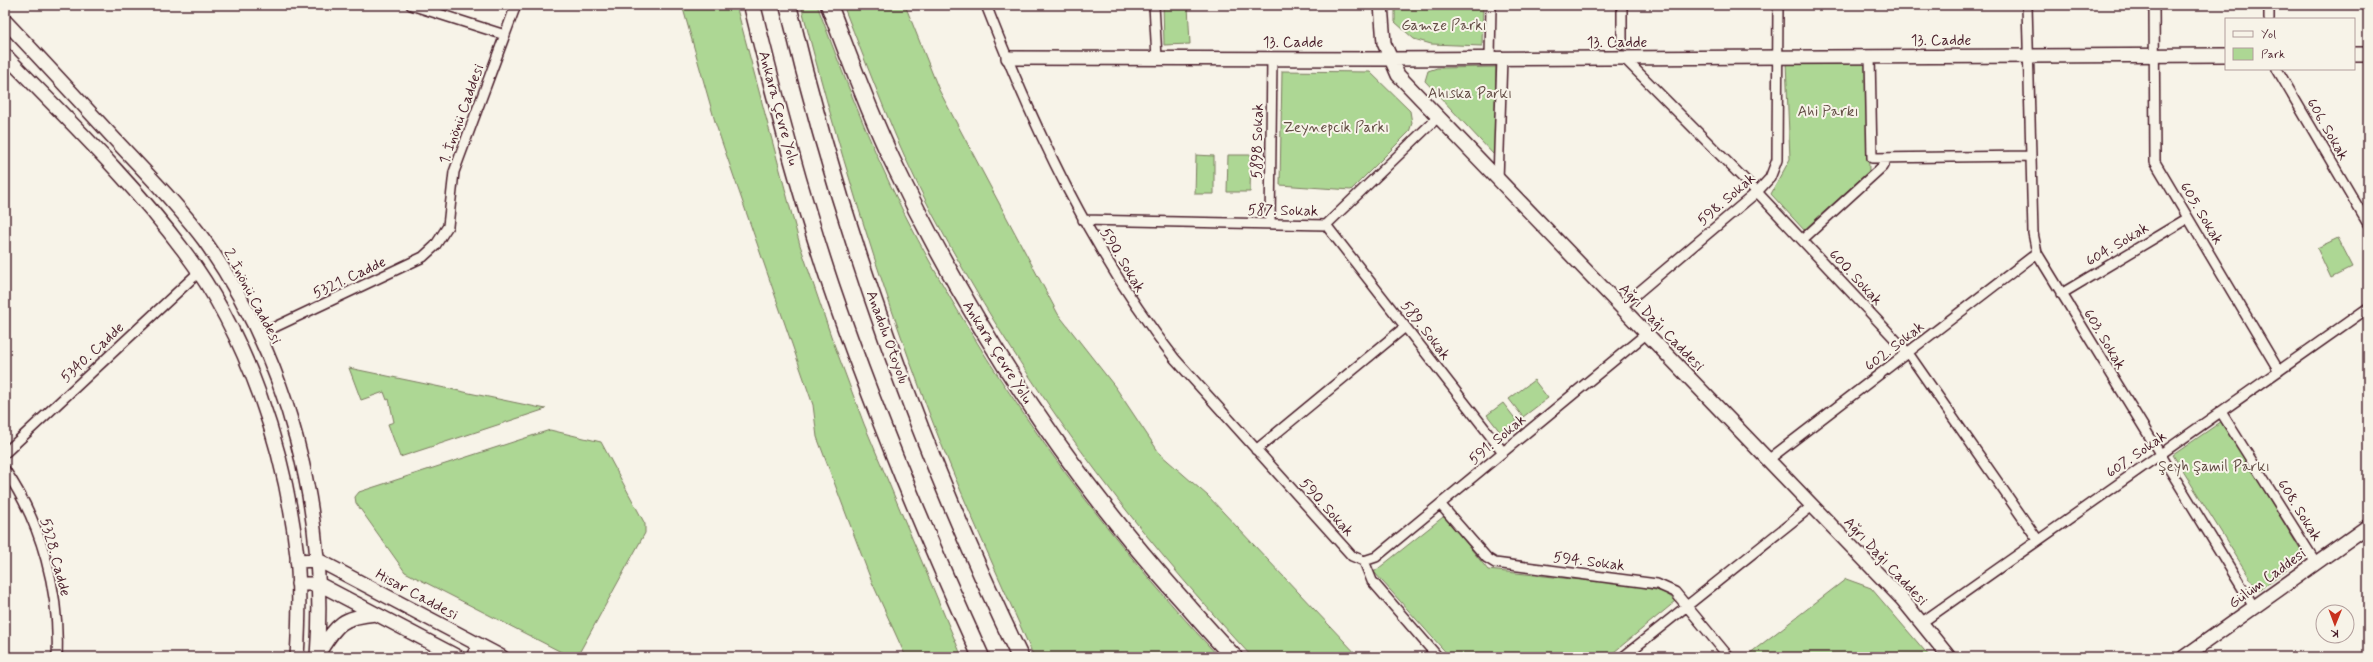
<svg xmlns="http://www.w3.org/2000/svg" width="2373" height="662" viewBox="0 0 2373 662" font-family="Mynerve,sans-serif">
	<rect width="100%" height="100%" fill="#f7f3e8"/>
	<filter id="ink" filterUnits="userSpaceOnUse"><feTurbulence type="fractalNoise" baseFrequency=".025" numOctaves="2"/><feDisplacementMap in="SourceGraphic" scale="8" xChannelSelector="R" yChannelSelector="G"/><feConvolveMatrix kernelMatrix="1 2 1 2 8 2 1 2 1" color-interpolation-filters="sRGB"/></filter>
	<g filter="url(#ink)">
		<path fill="#add794" stroke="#7c7b60" d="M682,5H736L800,245L831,336L864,424L962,657H906L871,580L817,437L813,405L716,125Z
			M801,5H817C843,74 869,143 902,209C985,373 1094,523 1219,657H1034C998,575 960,494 928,410C878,278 836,142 801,5Z
			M843,5H905L939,90L1058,314L1116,388L1160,454L1208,496L1359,657H1252C1125,520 1020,378 932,213C897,146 871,75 843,5Z
			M1163,5H1188L1190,44L1164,45Z
			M1395,5H1483L1482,46L1431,44L1414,39L1395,22Z
			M1786,62L1867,63L1869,171L1804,230L1771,194L1790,159Z
			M1496,67L1494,155L1425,81L1428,71L1437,68Z
			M1282,71L1370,72L1410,111L1412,123L1409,132L1351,190L1280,185Z
			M1196,155L1214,156V194H1195Z
			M1228,155H1251L1250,192H1227Z
			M2338,238L2353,267L2331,278L2317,248Z
			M349,368L546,409L400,457L388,424L394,422L389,399L387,400L384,392L361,400Z
			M1534,380L1548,398L1523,417L1509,399Z
			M1503,403L1517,421L1501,433L1487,415Z
			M2222,421L2304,556L2258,591L2173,455Z
			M550,430L601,442L645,524V533L578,655L571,657L405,572L356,503L355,497L359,492Z
			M1443,517L1447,519L1488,570L1638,586L1664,592L1676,601L1608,657H1450L1374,572Z
			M1846,579L1871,588L1930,657H1745Z"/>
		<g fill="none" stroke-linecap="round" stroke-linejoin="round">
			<defs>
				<path id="street" d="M411,5L505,35
					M986,5C1035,131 1092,253 1175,359L1352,556L1364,561
					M1154,5L1157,58
					M2027,5L2033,233L2037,253L2254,607
					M2154,5L2155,162L2279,371
					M2269,19V5
					M1622,44V5
					M1870,56L1872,158L2031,156
					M1490,58L1491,5
					M1624,58L1757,192L1908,353L2038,540
					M2277,69L2368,224
					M1498,180L1502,58
					M1083,220L1326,225L1438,117
					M1270,224L1272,58
					M1326,225L1503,452
					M1802,240L1882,167L1887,158
					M2061,294L2188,218
					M1621,307L1757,192L1770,178L1777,160L1778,5
					M258,335L423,257L435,246L448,226L454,172L516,5
					M2221,412L2316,563
					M1256,450L1405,327
					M5,453L199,272
					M1768,460L2037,253
					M5,470C42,524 60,592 57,657
					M1440,504L1487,558L1495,563L1657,584L1675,592L1729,657
					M1364,561L1376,557L1646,334
					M1364,561L1372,581L1438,657
					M1921,623L2368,308
					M1623,657L1812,506"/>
				<path id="secondary" d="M1381,5L1384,43L1398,75L1902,599L1949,657
					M5,21C44,62 82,104 121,146C149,176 179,206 204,240C289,360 328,512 317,657
					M2354,54H2368
					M5,55C66,118 131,180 184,251C247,334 286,452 297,556C300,589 299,624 297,657
					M1008,58L1389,59L2226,55
					M297,561L318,560L502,657
					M298,584H319L458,657
					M318,654C337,625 340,617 376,614
					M473,657L479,645
					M2184,657L2368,526"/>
				<path id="highway" d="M752,5C775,99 800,194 831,286C874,412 926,536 981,657
					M788,5C840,226 921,452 1020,657
					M829,5C849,57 868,110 892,160C967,317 1061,464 1177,594C1196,615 1214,637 1234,657"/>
			</defs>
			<use href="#street" stroke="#4a1f2b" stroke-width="12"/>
			<use href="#secondary" stroke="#4a1f2b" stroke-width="16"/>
			<use href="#highway" stroke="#4a1f2b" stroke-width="19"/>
			<use href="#street" stroke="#f7f3e8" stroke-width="9"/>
			<use href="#secondary" stroke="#f7f3e8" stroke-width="13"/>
			<use href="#highway" stroke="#f7f3e8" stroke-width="16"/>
		</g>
	</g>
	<g text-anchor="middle" stroke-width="4" stroke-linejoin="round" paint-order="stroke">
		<g font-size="15" fill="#634d45" stroke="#f7f3e8">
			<text x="1444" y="30">Gamze Parkı</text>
			<text x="1470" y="98">Ahıska Parkı</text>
			<text x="1828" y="116">Ahi Parkı</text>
			<text x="1336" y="132">Zeynepcik Parkı</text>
			<text x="2214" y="471">Şeyh Şamil Parkı</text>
		</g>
		<g font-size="15" fill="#4a1f2b" stroke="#f7f3e8">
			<text x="1941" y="45">13. Cadde</text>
			<text x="1293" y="47">13. Cadde</text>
			<text x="1617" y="47">13. Cadde</text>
			<text transform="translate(779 108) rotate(75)" y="5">Ankara Çevre Yolu</text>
			<text transform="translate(461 114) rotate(-70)" y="5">1. İnönü Caddesi</text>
			<text transform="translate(2328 129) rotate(60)" y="5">606. Sokak</text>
			<text transform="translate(1257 141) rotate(-89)" y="5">5898 Sokak</text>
			<text transform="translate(1726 199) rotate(-41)" y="5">598. Sokak</text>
			<text transform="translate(1283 210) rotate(1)" y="5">587. Sokak</text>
			<text transform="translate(2202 213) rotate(59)" y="5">605. Sokak</text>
			<text transform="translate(2117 244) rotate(-31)" y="5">604. Sokak</text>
			<text transform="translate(1123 260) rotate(59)" y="5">590. Sokak</text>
			<text transform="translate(349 277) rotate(-25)" y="5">5321. Cadde</text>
			<text transform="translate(1856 277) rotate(47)" y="5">600. Sokak</text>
			<text transform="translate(253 296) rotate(62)" y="5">2. İnönü Caddesi</text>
			<text transform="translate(1662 327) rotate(46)" y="5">Ağrı Dağı Caddesi</text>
			<text transform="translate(1426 330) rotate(52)" y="5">589. Sokak</text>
			<text transform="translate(888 337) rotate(70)" y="5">Anadolu Otoyolu</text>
			<text transform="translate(2105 339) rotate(59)" y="5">603. Sokak</text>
			<text transform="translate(1894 346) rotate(-38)" y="5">602. Sokak</text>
			<text transform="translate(92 352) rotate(-43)" y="5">5340. Cadde</text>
			<text transform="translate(998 352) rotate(58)" y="5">Ankara Çevre Yolu</text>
			<text transform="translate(1497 439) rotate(-40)" y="5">591. Sokak</text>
			<text transform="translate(2136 454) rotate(-35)" y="5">607. Sokak</text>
			<text transform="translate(1327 507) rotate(48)" y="5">590. Sokak</text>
			<text transform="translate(2300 510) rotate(58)" y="5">608. Sokak</text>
			<text transform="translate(56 557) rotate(75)" y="5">5328. Cadde</text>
			<text transform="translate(1589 561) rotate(7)" y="5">594. Sokak</text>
			<text transform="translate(1886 561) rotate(47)" y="5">Ağrı Dağı Caddesi</text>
			<text transform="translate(2267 578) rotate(-36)" y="5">Gülüm Caddesi</text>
			<text transform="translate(417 594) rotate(28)" y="5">Hisar Caddesi</text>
		</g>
	</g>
	<rect width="2373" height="662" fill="none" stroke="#f7f3e8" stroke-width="20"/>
	<rect x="10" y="10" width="2353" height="642" fill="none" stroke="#4a1f2b" stroke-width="1.5" filter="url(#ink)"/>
	<rect x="2225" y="18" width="130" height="52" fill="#f7f3e8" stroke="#b29e9c"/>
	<rect x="2233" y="31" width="20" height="6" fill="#f7f3e8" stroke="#b29e9c"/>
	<text x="2261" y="38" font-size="12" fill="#4a1f2b">Yol</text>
	<rect x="2233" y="48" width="20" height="12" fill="#add794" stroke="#b29e9c"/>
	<text x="2261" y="58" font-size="12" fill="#4a1f2b">Park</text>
	<g transform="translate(2335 624) rotate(181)"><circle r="19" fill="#f7f3e8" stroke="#b29e9c"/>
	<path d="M0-3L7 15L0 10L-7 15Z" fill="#c8321e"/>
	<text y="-6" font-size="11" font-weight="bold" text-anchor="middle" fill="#4a1f2b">K</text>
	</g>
</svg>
